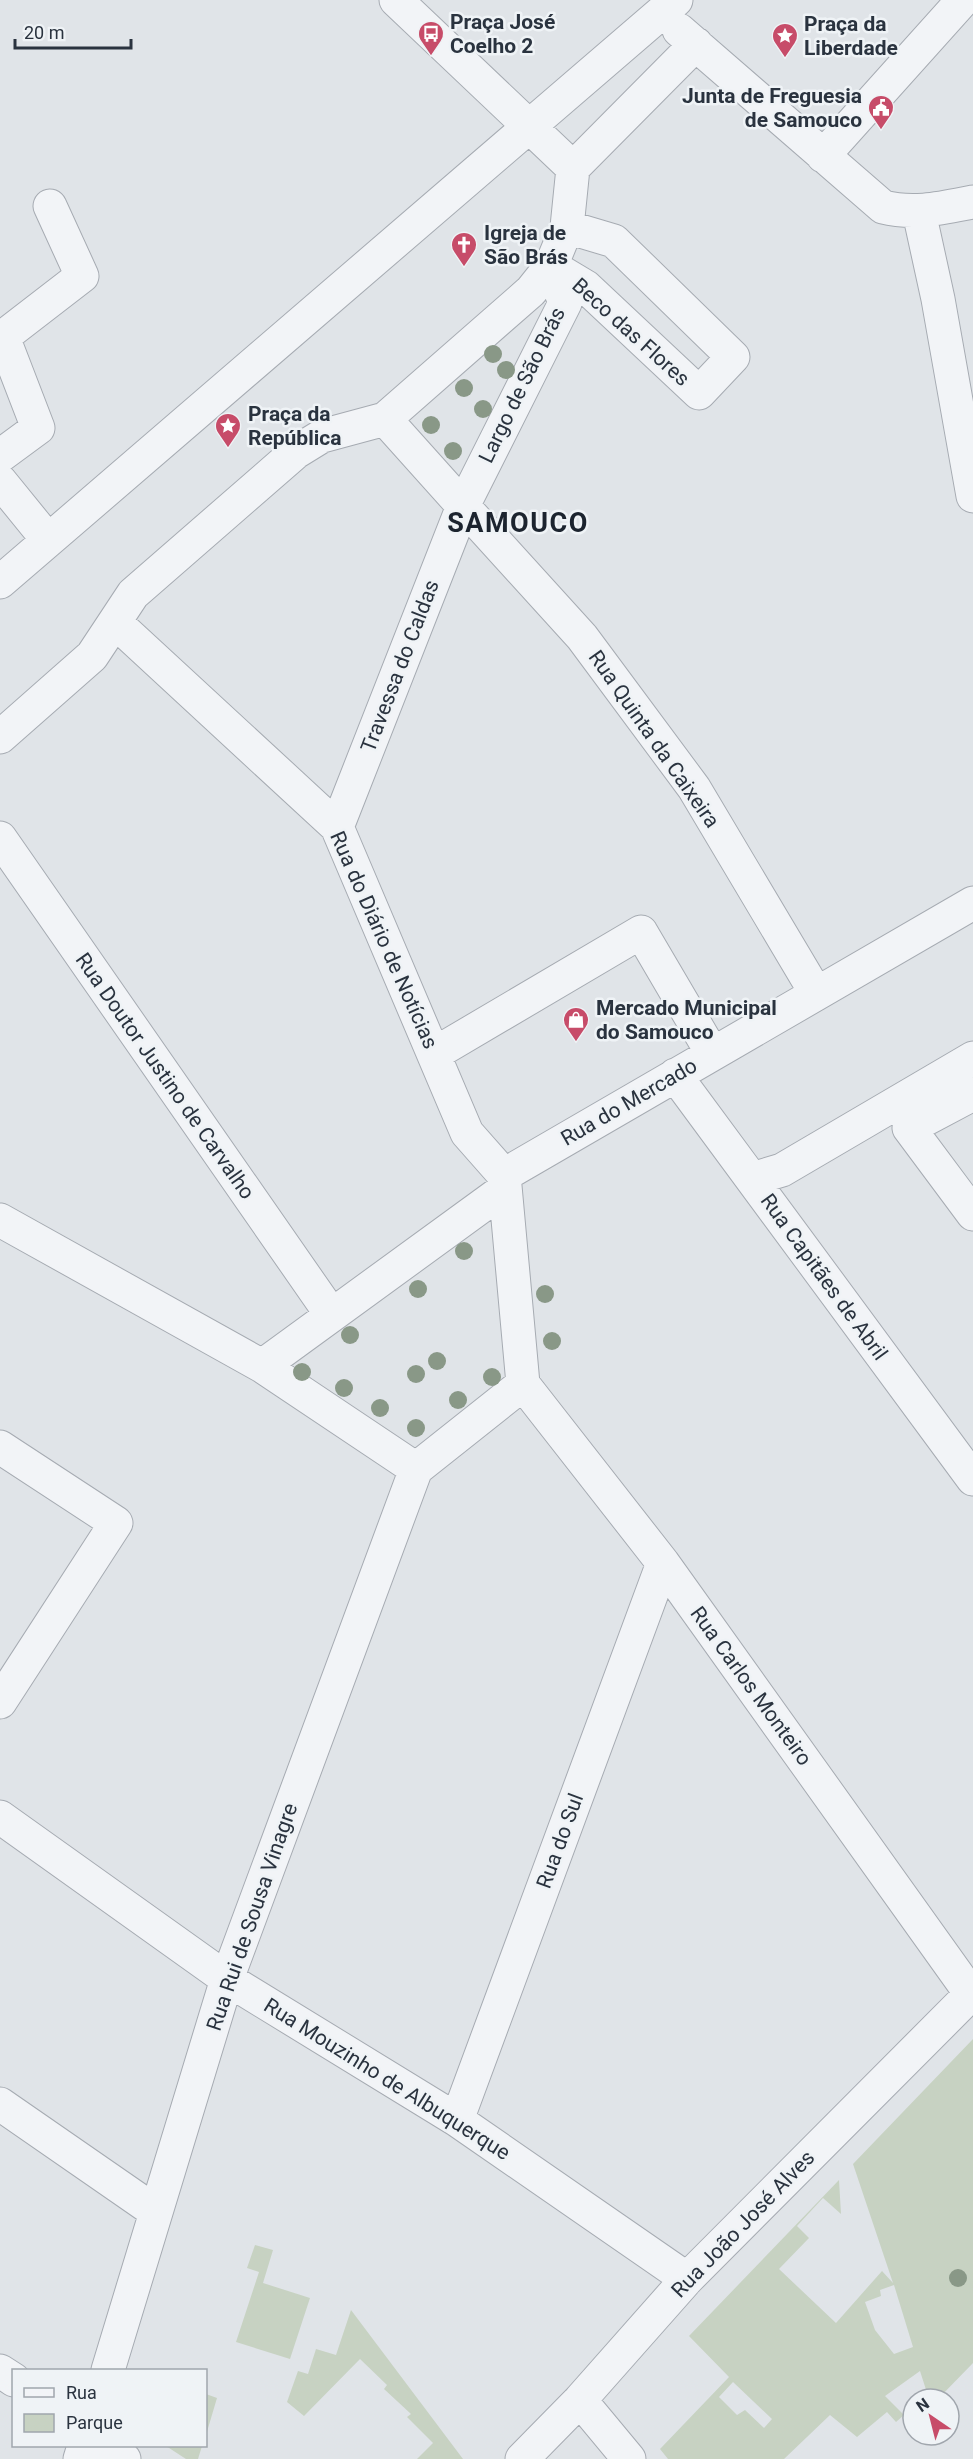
<svg xmlns="http://www.w3.org/2000/svg" width="973" height="2459" viewBox="0 0 973 2459" font-family="Roboto,sans-serif">
	<rect width="100%" height="100%" fill="#e0e4e8"/>
	<path fill="#c7d2c2" fill-rule="evenodd" d="M973,2039V2363L938,2399H929L920,2371L885,2396L904,2415L896,2422L887,2412L857,2437L830,2415L784,2459H668L660,2449L729,2377L689,2336L839,2180L841,2214L823,2198L797,2226L809,2238L779,2269L836,2323L882,2271L893,2283L853,2164ZM894,2285L913,2347L894,2354L875,2330L865,2302L881,2296L880,2290ZM733,2382L772,2419L764,2428L745,2410L737,2415L719,2397Z
		M255,2245L273,2250L263,2283L310,2298L290,2359L236,2342L259,2272L247,2268Z
		M351,2310L463,2459H417L433,2443L407,2417L411,2414L384,2389L387,2385L360,2359L304,2416L287,2402L298,2371L308,2374L316,2349L336,2355Z
		M206,2394L217,2398L206,2435Z
		M166,2446H202L198,2459H186Z"/>
	<g fill="none" stroke-linecap="round" stroke-linejoin="round">
		<defs>
			<path id="street" d="M396,0L573,168
				M679,30L883,207C914,215 942,208 973,202
				M823,156L963,0
				M919,212L938,299L973,496
				M551,266L586,287L699,393L733,357L614,241L567,227
				M385,419L463,506L565,303L551,266
				M0,456L38,428L3,337L82,276L50,206
				M0,481L48,540
				M0,582L676,0
				M115,622L337,827L467,1133L504,1175L523,1384L416,1469
				M0,737L92,656L133,594L296,452L322,436L385,419L531,291L551,266L567,227L573,168L696,44
				M337,827L463,506L582,637L694,788L816,993
				M0,838L331,1314
				M434,1054L641,932L712,1053
				M675,1075L973,1479
				M973,1094L909,1128L973,1214
				M504,1175L973,903
				M752,1179L782,1170L973,1058
				M0,1220L262,1366
				M0,1447L116,1523L0,1702
				M416,1469L262,1366L505,1189
				M0,1817L227,1979L457,2120L687,2279
				M0,2104L156,2212
				M457,2120L663,1563
				M108,2370L227,1979L416,1469
				M0,2371L14,2380
				M580,2400L629,2459
				M104,2446L124,2459
				M80,2459L84,2446
				M522,2459L580,2400L687,2279L971,1994L663,1563L523,1384"/>
		</defs>
		<use href="#street" stroke="#a6abb2" stroke-width="35"/>
		<use href="#street" stroke="#f2f4f7" stroke-width="33"/>
	</g>
	<g fill="#899887">
		<circle cx="493" cy="354" r="9"/>
		<circle cx="506" cy="370" r="9"/>
		<circle cx="464" cy="388" r="9"/>
		<circle cx="483" cy="409" r="9"/>
		<circle cx="431" cy="425" r="9"/>
		<circle cx="453" cy="451" r="9"/>
		<circle cx="464" cy="1251" r="9"/>
		<circle cx="418" cy="1289" r="9"/>
		<circle cx="545" cy="1294" r="9"/>
		<circle cx="350" cy="1335" r="9"/>
		<circle cx="552" cy="1341" r="9"/>
		<circle cx="437" cy="1361" r="9"/>
		<circle cx="302" cy="1372" r="9"/>
		<circle cx="416" cy="1374" r="9"/>
		<circle cx="492" cy="1377" r="9"/>
		<circle cx="344" cy="1388" r="9"/>
		<circle cx="458" cy="1400" r="9"/>
		<circle cx="380" cy="1408" r="9"/>
		<circle cx="416" cy="1428" r="9"/>
		<circle cx="958" cy="2278" r="9"/>
	</g>
	<defs>
		<symbol id="bus-pin" viewBox="-11 -11 22 30"><path d="M0 17L-7.5 6A9.5 9.5 0 1 1 7.5 6Z" fill="#c74c69" stroke="#eff3f6"/><path d="M-5-6H5V4H4V6H2V4H-2V6H-4V4H-5ZM-3.5-4V0h7V-4ZM-3.5 1.2v1.5H-2V1.2ZM2 1.2v1.5H3.5V1.2Z" fill="#fff"/></symbol>
		<symbol id="sight-pin" viewBox="-11 -11 22 30"><path d="M0 17L-7.5 6A9.5 9.5 0 1 1 7.5 6Z" fill="#c74c69" stroke="#eff3f6"/><path d="M0-6L1.8-2.2L6-1.7L2.9 1.2L3.7 5.4L0 3.3L-3.7 5.4L-2.9 1.2L-6-1.7L-1.8-2.2Z" fill="#fff"/></symbol>
		<symbol id="civic-pin" viewBox="-11 -11 22 30"><path d="M0 17L-7.5 6A9.5 9.5 0 1 1 7.5 6Z" fill="#c74c69" stroke="#eff3f6"/><path d="M-.6-6.5H3V-4.5H.6V-3L4-1V1h2V6H-6V1h2V-1L-.6-3ZM-1.2 2.5V6h2.4V2.5Z" fill="#fff"/></symbol>
		<symbol id="church-pin" viewBox="-11 -11 22 30"><path d="M0 17L-7.5 6A9.5 9.5 0 1 1 7.5 6Z" fill="#c74c69" stroke="#eff3f6"/><path d="M-1.2-6h2.4v3.5h3.3v2.4h-3.3V6h-2.4V-.1h-3.3v-2.4h3.3Z" fill="#fff"/></symbol>
		<symbol id="shop-pin" viewBox="-11 -11 22 30"><path d="M0 17L-7.5 6A9.5 9.5 0 1 1 7.5 6Z" fill="#c74c69" stroke="#eff3f6"/><path d="M-5-2.5h2.3a2.7 3.5 0 0 1 5.4 0H5L5.5 6h-11ZM-1.5-2.5h3a1.5 2.3 0 0 0-3 0Z" fill="#fff"/></symbol>
	</defs>
	<g fill-rule="evenodd">
		<use href="#bus-pin" x="416" y="19" width="30" height="40"/>
		<use href="#sight-pin" x="770" y="21" width="30" height="40"/>
		<use href="#civic-pin" x="866" y="93" width="30" height="40"/>
		<use href="#church-pin" x="449" y="230" width="30" height="40"/>
		<use href="#sight-pin" x="213" y="411" width="30" height="40"/>
		<use href="#shop-pin" x="561" y="1005" width="30" height="40"/>
	</g>
	<g text-anchor="middle" stroke-width="5" stroke-linejoin="round" paint-order="stroke">
		<g font-size="21" font-weight="bold" fill="#2a333f" stroke="#eff3f6" text-anchor="start">
			<text x="450" y="29">Praça José<tspan x="450" dy="24">Coelho 2</tspan></text>
			<text x="804" y="31">Praça da<tspan x="804" dy="24">Liberdade</tspan></text>
			<text x="862" y="103" text-anchor="end">Junta de Freguesia<tspan x="862" dy="24">de Samouco</tspan></text>
			<text x="484" y="240">Igreja de<tspan x="484" dy="24">São Brás</tspan></text>
			<text x="248" y="421">Praça da<tspan x="248" dy="24">República</tspan></text>
			<text x="596" y="1015">Mercado Municipal<tspan x="596" dy="24">do Samouco</tspan></text>
		</g>
		<g font-size="21" fill="#2a333f" stroke="#eff3f6">
			<text transform="translate(631 332) rotate(42)" y="7">Beco das Flores</text>
			<text transform="translate(522 385) rotate(-64)" y="7">Largo de São Brás</text>
			<text transform="translate(400 666) rotate(-69)" y="7">Travessa do Caldas</text>
			<text transform="translate(654 739) rotate(55)" y="7">Rua Quinta da Caixeira</text>
			<text transform="translate(384 940) rotate(66)" y="7">Rua do Diário de Notícias</text>
			<text transform="translate(165 1076) rotate(55)" y="7">Rua Doutor Justino de Carvalho</text>
			<text transform="translate(629 1102) rotate(-30)" y="7">Rua do Mercado</text>
			<text transform="translate(824 1277) rotate(54)" y="7">Rua Capitães de Abril</text>
			<text transform="translate(751 1686) rotate(54)" y="7">Rua Carlos Monteiro</text>
			<text transform="translate(560 1841) rotate(-70)" y="7">Rua do Sul</text>
			<text transform="translate(252 1917) rotate(-71)" y="7">Rua Rui de Sousa Vinagre</text>
			<text transform="translate(387 2079) rotate(32)" y="7">Rua Mouzinho de Albuquerque</text>
			<text transform="translate(743 2224) rotate(-46)" y="7">Rua João José Alves</text>
		</g>
		<g font-size="27" font-weight="bold" letter-spacing="1.5" fill="#1c242f" stroke="#eff3f6">
			<text x="518" y="532">SAMOUCO</text>
		</g>
	</g>
	<rect x="12" y="2369" width="195" height="78" fill="#eff3f6" stroke="#a0a6ad" stroke-width="1.5"/>
	<rect x="24" y="2388" width="30" height="9" fill="#f2f4f7" stroke="#a0a6ad" stroke-width="1.5"/>
	<text x="66" y="2399" font-size="18" fill="#2a333f">Rua</text>
	<rect x="24" y="2414" width="30" height="18" fill="#c7d2c2" stroke="#a0a6ad" stroke-width="1.5"/>
	<text x="66" y="2429" font-size="18" fill="#2a333f">Parque</text>
	<g transform="translate(931 2417) rotate(325)"><circle r="28" fill="#eff3f6" stroke="#a0a6ad" stroke-width="1.5"/>
	<path d="M0-4.5L10 22L0 15L-10 22Z" fill="#c74c69"/>
	<text y="-9" font-size="16" font-weight="bold" text-anchor="middle" fill="#2a333f">N</text>
	</g>
	<path d="M15 39v9h116v-9" fill="none" stroke="#2a333f" stroke-width="3"/>
	<text x="24" y="39" font-size="18" fill="#2a333f" stroke="#eff3f6" stroke-width="4.5" paint-order="stroke">20 m</text>
</svg>
